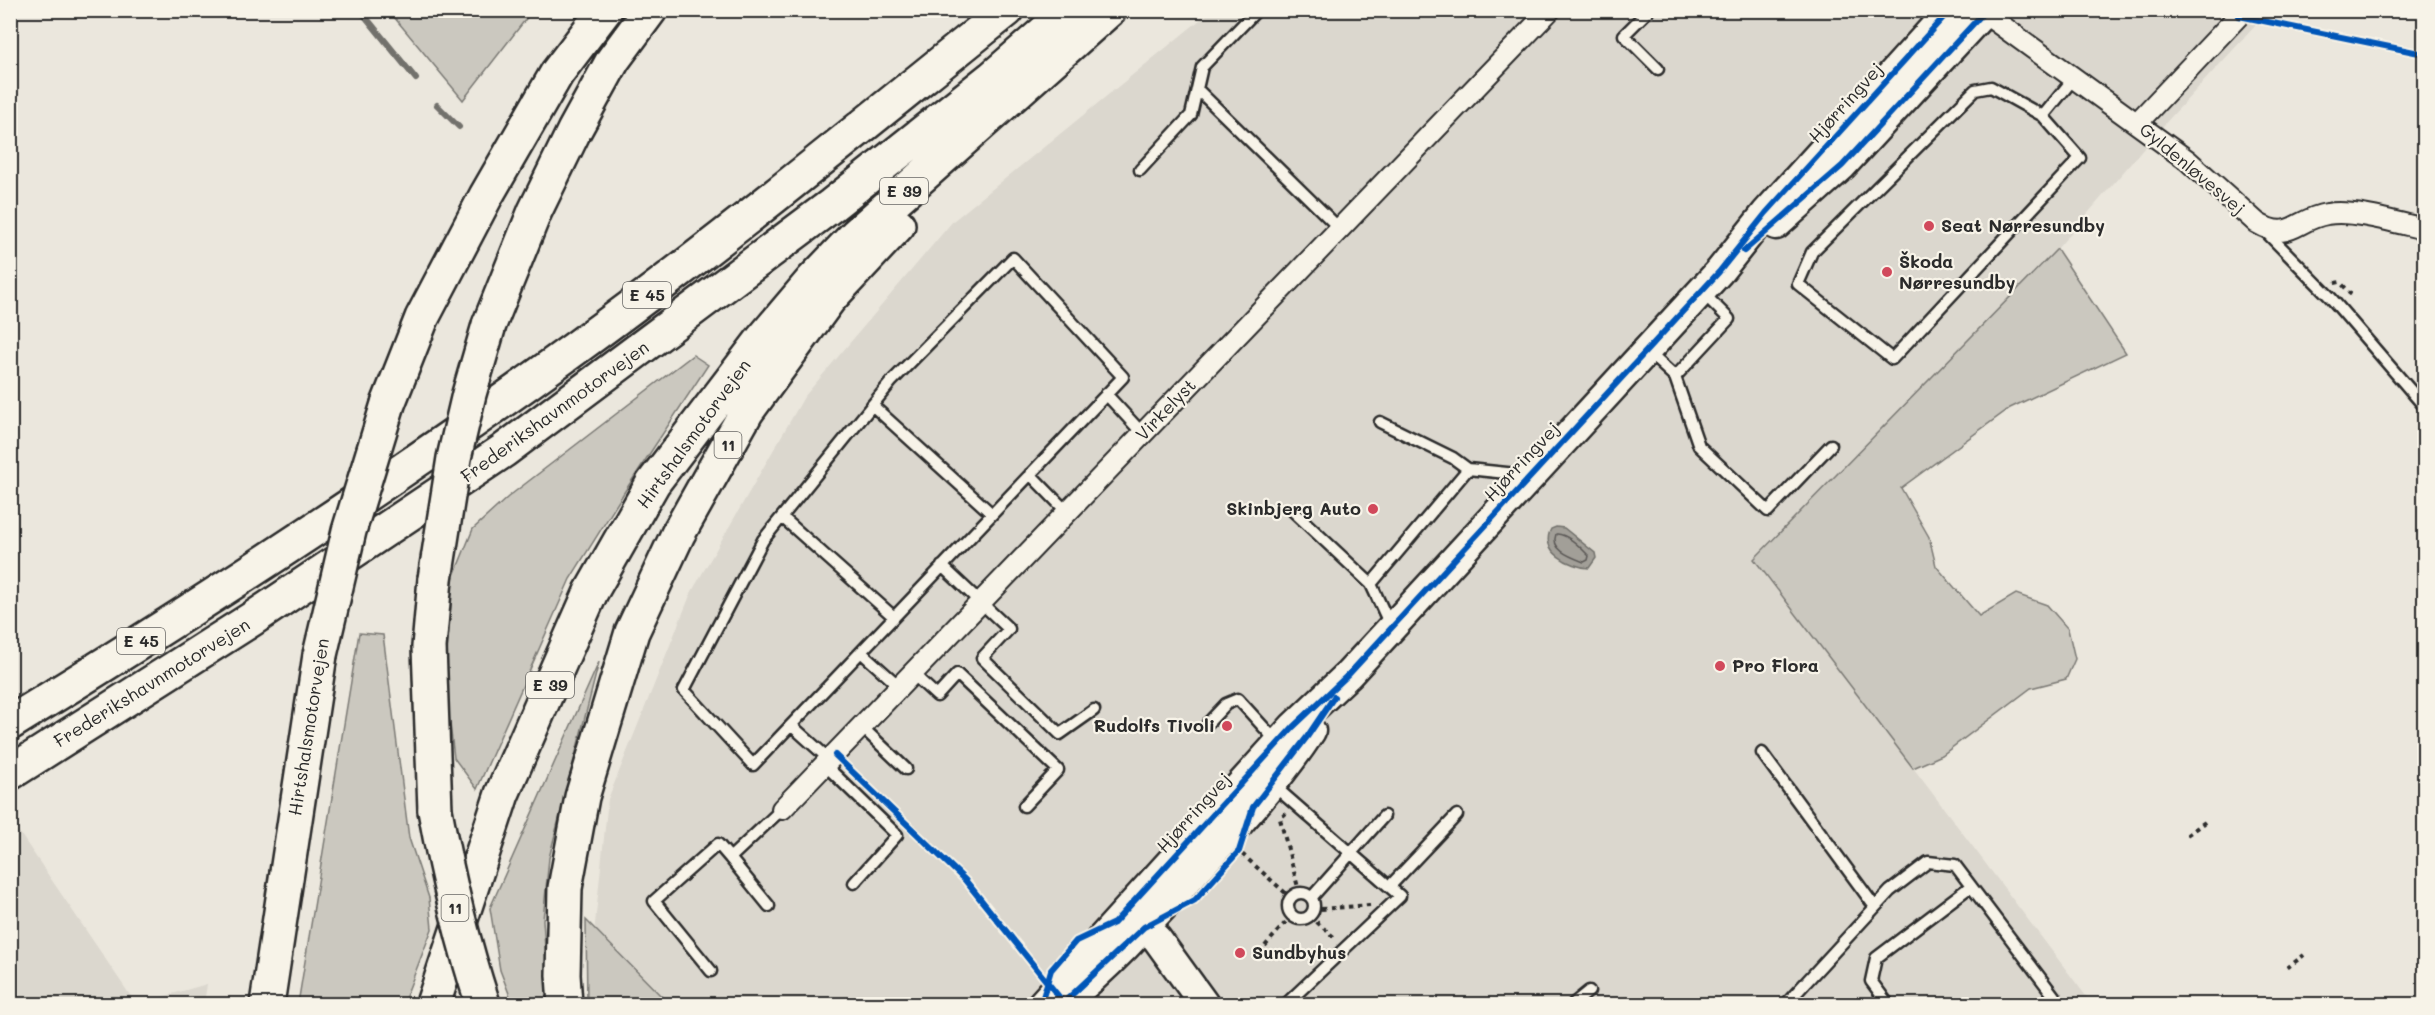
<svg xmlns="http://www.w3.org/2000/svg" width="2435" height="1015" viewBox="0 0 2435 1015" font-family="Mali,sans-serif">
	<rect width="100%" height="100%" fill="#ebe7dd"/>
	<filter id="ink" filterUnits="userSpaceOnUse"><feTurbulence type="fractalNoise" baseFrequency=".0167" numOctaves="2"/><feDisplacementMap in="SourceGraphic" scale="12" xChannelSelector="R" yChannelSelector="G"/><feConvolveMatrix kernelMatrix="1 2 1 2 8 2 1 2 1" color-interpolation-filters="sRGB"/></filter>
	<g filter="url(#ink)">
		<path fill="#dbd7ce" d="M1211,11H2269L2170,118L2057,249L1755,559L2092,1004H604L593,943L608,799L691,593L804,397L953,221Z
			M15,826L136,1004H11L10,830Z
			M207,984L204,1004H137Z"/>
		<path fill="#cbc8bf" stroke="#7b7a75" stroke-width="1.5" d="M389,11H532L463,100Z
			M2057,249L2126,353L2010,408L1901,488L1929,537L1936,566L1979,616L2016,594L2047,605L2068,629L2075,659L2066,679L2031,688L1942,755L1913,768L1754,559Z
			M693,355L708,365L625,491L570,579L477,789L454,758L445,680L453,578L473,529L508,497Z
			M359,633L383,635L409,838L429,898L432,929L403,1004H298Z
			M599,662L549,858L543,920L549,1004H513L500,970L490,908Z
			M586,920L669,1004H587Z"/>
		<path fill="#a29f98" stroke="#72716c" stroke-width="1.5" d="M1556,527L1564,528L1595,553L1596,558L1589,568C1570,567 1539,551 1551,529Z"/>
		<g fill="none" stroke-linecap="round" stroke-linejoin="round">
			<path stroke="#5b5957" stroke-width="1.5" d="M1556,534C1567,533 1581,548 1589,556L1588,560L1584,562C1571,557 1550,550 1556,534Z"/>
			<path stroke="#72716c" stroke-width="6" d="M360,10L416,79
				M437,105L459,127"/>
			<defs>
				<path id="lane" d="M1649,10L1624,35L1658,69
					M1197,89L1340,229
					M2043,116L2080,158L1892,359L1798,284L1812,252L1975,90L1991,87L2043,116L2074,78
					M1140,170L1191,115L1202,67L1257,10
					M2265,231L2331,298L2424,406
					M1013,258L1123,377L753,765L684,690L763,540L891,382Z
					M1648,352L1675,377L1729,319L1701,291
					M1675,377L1699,446L1768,511L1831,445
					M1106,394L1143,434
					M872,405L992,514
					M1380,422L1453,458L1468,469
					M1030,474L1068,513
					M1292,510L1371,584
					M782,517L894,617
					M942,566L1009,629L982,658L1060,734L1094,710
					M1390,625L1371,584L1468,469L1526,475
					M861,652L900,687
					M913,674L937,696L957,674L1058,770L1024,806
					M1208,723L1226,704L1238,699L1278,743
					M791,725L830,760
					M862,727L906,769
					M1762,753L1875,907
					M825,765L897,835L854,883
					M1273,785L1400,896L1286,1004
					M1390,886L1457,815
					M1288 906a13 13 0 1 1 26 0a13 13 0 1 1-26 0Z
					M1312,897L1384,816
					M769,906L730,858L782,809
					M711,971L654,901L718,844L730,858
					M1573,1004L1589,991
					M1786,1004L1890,891L1928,862L1955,865L2060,1004
					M1888,1004L1871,981L1876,958L1971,886"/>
				<path id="street" d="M1980,10L2187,160L2257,223C2291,243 2295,219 2327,214C2352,209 2398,223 2424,229
					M2137,123L2244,10
					M782,809L1550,10"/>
				<path id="secondary" d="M1776,225L1842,166L1986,10
					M1132,915L1157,939L1204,1004
					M1042,1004L1293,727L1349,674L1719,272L1766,213L1950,10
					M1062,1004C1109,967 1151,920 1192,875C1233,830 1277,783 1311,731"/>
				<path id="highway" d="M489,325L535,211L574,131L613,60L650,10
					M388,404L422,318L486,196L557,73L605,10
					M435,579L429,647L435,810
					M10,723C222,593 431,457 630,308C758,212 882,110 1007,10
					M10,773L252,619L503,451L832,205L992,78L1070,10
					M267,1004L320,655
					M433,1004L502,794L591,592L653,483L762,340L812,281L857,234L1109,10
					M565,1004L563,975L565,888L582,797L632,632L678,534L747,411L829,299L898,225"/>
			</defs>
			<use href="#lane" stroke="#2b2b2b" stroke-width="15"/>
			<use href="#street" stroke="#2b2b2b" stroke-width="24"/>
			<use href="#secondary" stroke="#2b2b2b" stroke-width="33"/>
			<use href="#highway" stroke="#2b2b2b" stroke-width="38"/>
			<path stroke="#2b2b2b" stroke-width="4" stroke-dasharray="4.5 4.5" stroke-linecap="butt" d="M2335,283L2340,282L2350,293L2347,297
				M1286,813L1280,819L1299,891
				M2187,835L2205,822
				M1242,854L1291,898
				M1321,909L1370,905
				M1310,916L1336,939
				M1265,946L1292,915
				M2287,968L2304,955"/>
			<use href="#lane" stroke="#f7f3e8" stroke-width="10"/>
			<use href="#street" stroke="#f7f3e8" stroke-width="20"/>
			<use href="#secondary" stroke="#f7f3e8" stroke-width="28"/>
			<use href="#highway" stroke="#f7f3e8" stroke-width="33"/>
			<defs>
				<path id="highway-bridge" d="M435,579L454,458L469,394L489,325
					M320,655L349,531L388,404
					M435,810C447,876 462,940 483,1004"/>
			</defs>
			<use href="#highway-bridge" stroke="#2b2b2b" stroke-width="38" stroke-linecap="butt"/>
			<use href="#highway-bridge" stroke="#f7f3e8" stroke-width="33"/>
			<defs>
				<path id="cycleway" d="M2239,16L2424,54
					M1744,251L1842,166L1986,10
					M835,755L965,880L1064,1003
					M1041,1004L1051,970L1076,941L1114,923L1293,727L1349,674L1719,272L1766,213L1950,10
					M1062,1004L1144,927L1195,900L1239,851L1253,807L1307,737L1334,697"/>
			</defs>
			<use href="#cycleway" stroke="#f7f3e8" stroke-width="10"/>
			<use href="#cycleway" stroke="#0057b8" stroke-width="6"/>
		</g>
	</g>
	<g fill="#d1495b" stroke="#f7f3e8" stroke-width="2">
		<circle cx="1929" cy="226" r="6"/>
		<circle cx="1887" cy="272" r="6"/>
		<circle cx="1373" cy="509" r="6"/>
		<circle cx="1720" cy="666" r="6"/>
		<circle cx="1227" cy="726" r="6"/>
		<circle cx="1240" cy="953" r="6"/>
	</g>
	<g text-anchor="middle" stroke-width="4.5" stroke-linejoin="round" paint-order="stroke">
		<g fill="#f7f3e8" stroke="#686764" stroke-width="1.5">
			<rect x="880" y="178" width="48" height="26" rx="4.5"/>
			<rect x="623" y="282" width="48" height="26" rx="4.5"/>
			<rect x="714.5" y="432" width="27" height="26" rx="4.5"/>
			<rect x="117" y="628" width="48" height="26" rx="4.5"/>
			<rect x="526" y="672" width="48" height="26" rx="4.5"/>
			<rect x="441.5" y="895" width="27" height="26" rx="4.5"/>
		</g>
		<g font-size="16" font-weight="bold" fill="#2b2b2b">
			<text x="904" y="197">E 39</text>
			<text x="647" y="301">E 45</text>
			<text x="728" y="451">11</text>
			<text x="141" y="647">E 45</text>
			<text x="550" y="691">E 39</text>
			<text x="455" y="914">11</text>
		</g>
		<g font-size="18" fill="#2b2b2b" stroke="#f7f3e8">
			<text transform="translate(1846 103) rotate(-48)" y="6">Hjørringvej</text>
			<text transform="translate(2192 169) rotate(40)" y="6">Gyldenløvesvej</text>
			<text transform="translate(1166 410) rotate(-46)" y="6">Virkelyst</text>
			<text transform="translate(555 412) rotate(-36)" y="6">Frederikshavnmotorvejen</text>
			<text transform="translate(694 434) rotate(-54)" y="6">Hirtshalsmotorvejen</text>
			<text transform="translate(1522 462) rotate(-47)" y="6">Hjørringvej</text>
			<text transform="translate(152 683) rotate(-32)" y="6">Frederikshavnmotorvejen</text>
			<text transform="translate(309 727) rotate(-81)" y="6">Hirtshalsmotorvejen</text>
			<text transform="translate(1194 813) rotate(-48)" y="6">Hjørringvej</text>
		</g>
		<g font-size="18" font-weight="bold" fill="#2b2b2b" stroke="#f7f3e8" text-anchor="start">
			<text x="1941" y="232">Seat Nørresundby</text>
			<text x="1899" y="268">Škoda<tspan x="1899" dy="21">Nørresundby</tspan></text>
			<text x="1361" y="515" text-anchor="end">Skinbjerg Auto</text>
			<text x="1732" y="672">Pro Flora</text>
			<text x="1215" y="732" text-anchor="end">Rudolfs Tivoli</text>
			<text x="1252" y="959">Sundbyhus</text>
		</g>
	</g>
	<rect width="2435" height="1015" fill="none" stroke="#f7f3e8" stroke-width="36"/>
	<rect x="18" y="18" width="2399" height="979" fill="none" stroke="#2b2b2b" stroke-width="2" filter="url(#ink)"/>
</svg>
